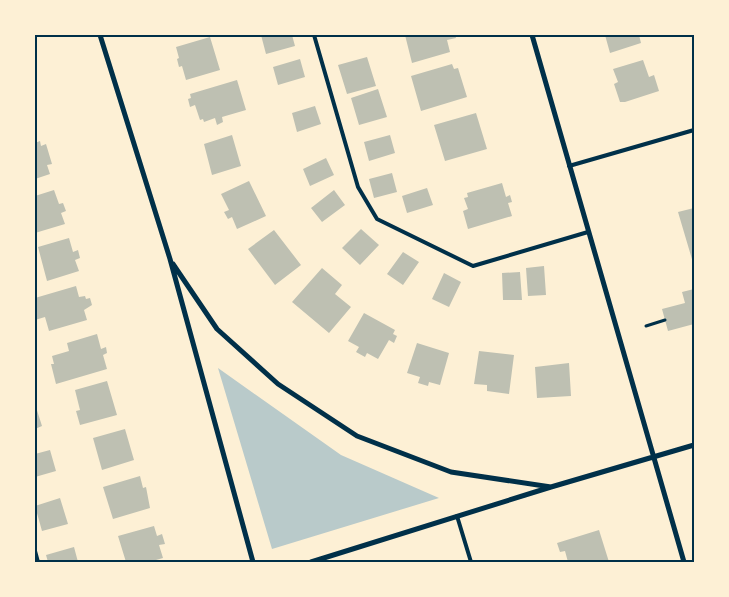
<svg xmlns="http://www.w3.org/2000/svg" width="729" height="597" viewBox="0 0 729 597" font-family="'Playfair Display',serif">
	<rect width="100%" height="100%" fill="#fdf0d5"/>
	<path fill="#b9caca" d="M218,368L341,455L439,498L272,549Z"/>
	<path fill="#bec0b2" d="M261,35H292L295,46L266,54Z
		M405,35H455L456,38L447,40L450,52L412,63Z
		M605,35H639L641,43L610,53Z
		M210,37L220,70L186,80L182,66L179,67L177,59L179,58L176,47Z
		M367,57L376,86L347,94L338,65Z
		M300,59L305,77L278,85L273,67Z
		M643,60L649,77L654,75L659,91L625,102H620L614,84L618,82L613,69Z
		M452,64L454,69L458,68L467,97L421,111L411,76Z
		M237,80L246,110L222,117L223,122L217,125L215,118L204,122L203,119L200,120L195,105L190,107L188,99L191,98L190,94Z
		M378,89L387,117L359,125L351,98Z
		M315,106L321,124L297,132L292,113Z
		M476,113L487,149L445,161L434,125Z
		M232,135L241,166L212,175L204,144Z
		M390,135L395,153L369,161L364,142Z
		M40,141L41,146L46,144L52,164L47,165L50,174L35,179V143Z
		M326,158L334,175L310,186L303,169Z
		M392,173L397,192L374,198L369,179Z
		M249,181L266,216L237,229L232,217L228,219L224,212L229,210L221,194Z
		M502,183L506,197L510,195L512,202L508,203L512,216L468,229L463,211L468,209L464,198L468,197L467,193Z
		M427,188L433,205L407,213L402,196Z
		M54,190L59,204L63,203L66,211L61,213L65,224L35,233V196Z
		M334,190L345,205L322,222L311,208Z
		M694,208V266L678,212Z
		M361,229L379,245L360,265L342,248Z
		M274,230L301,265L275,285L248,249Z
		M69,238L73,252L78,250L80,258L75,260L79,271L47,281L38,247Z
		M403,252L419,262L403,285L387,274Z
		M544,266L546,295L528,296L526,268Z
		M322,268L342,285L335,294L351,307L329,333L292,302Z
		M520,272L522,300H503L502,273Z
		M444,273L461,282L449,307L432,299Z
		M76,286L79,297L85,296L86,299L90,298L92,305L84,310L87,320L49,331L45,317L35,320V298Z
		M694,289V324L668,331L662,309L685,303L682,292Z
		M364,313L395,330L393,334L397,336L394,343L389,340L378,359L367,353L365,357L356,352L359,347L348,341Z
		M97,334L101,349L106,347L107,353L103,355L107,369L56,384L51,364H54L52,356L69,351L67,343Z
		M417,343L449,353L440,385L429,382L428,386L418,383L420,377L407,373Z
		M479,351L514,355L509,394L487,391V385L474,384Z
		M569,363L571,396L537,398L535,367Z
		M107,381L117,415L80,425L76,411L80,410L75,390Z
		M35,404L42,426L35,429Z
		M125,429L134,460L102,470L93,438Z
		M50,450L56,471L35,477V454Z
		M140,476L143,488L146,487L150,508L113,519L103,487Z
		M60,498L68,524L42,531L35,506Z
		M154,526L157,536L162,534L165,544L159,545L163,558L149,562H126L118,536Z
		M599,530L609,562H568L565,551L560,552L557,543Z
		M74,547L78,562H48L46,555Z"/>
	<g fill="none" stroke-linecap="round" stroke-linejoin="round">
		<path stroke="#003049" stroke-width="3" d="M646,326L665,320"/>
		<path stroke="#003049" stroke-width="4" d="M314,35L358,187L377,219L473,266L588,232
			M569,166L694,130
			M457,516L471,562
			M35,551L38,562"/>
		<path stroke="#003049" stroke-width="5" d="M100,35L170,259L253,562
			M532,35L684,562
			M173,264L217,329L278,384L357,436L451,472L551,487
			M311,562L551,487L694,445"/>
	</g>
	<rect width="729" height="597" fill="none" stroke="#fdf0d5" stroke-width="72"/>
	<rect x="36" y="36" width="657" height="525" fill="none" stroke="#003049" stroke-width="2"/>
</svg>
